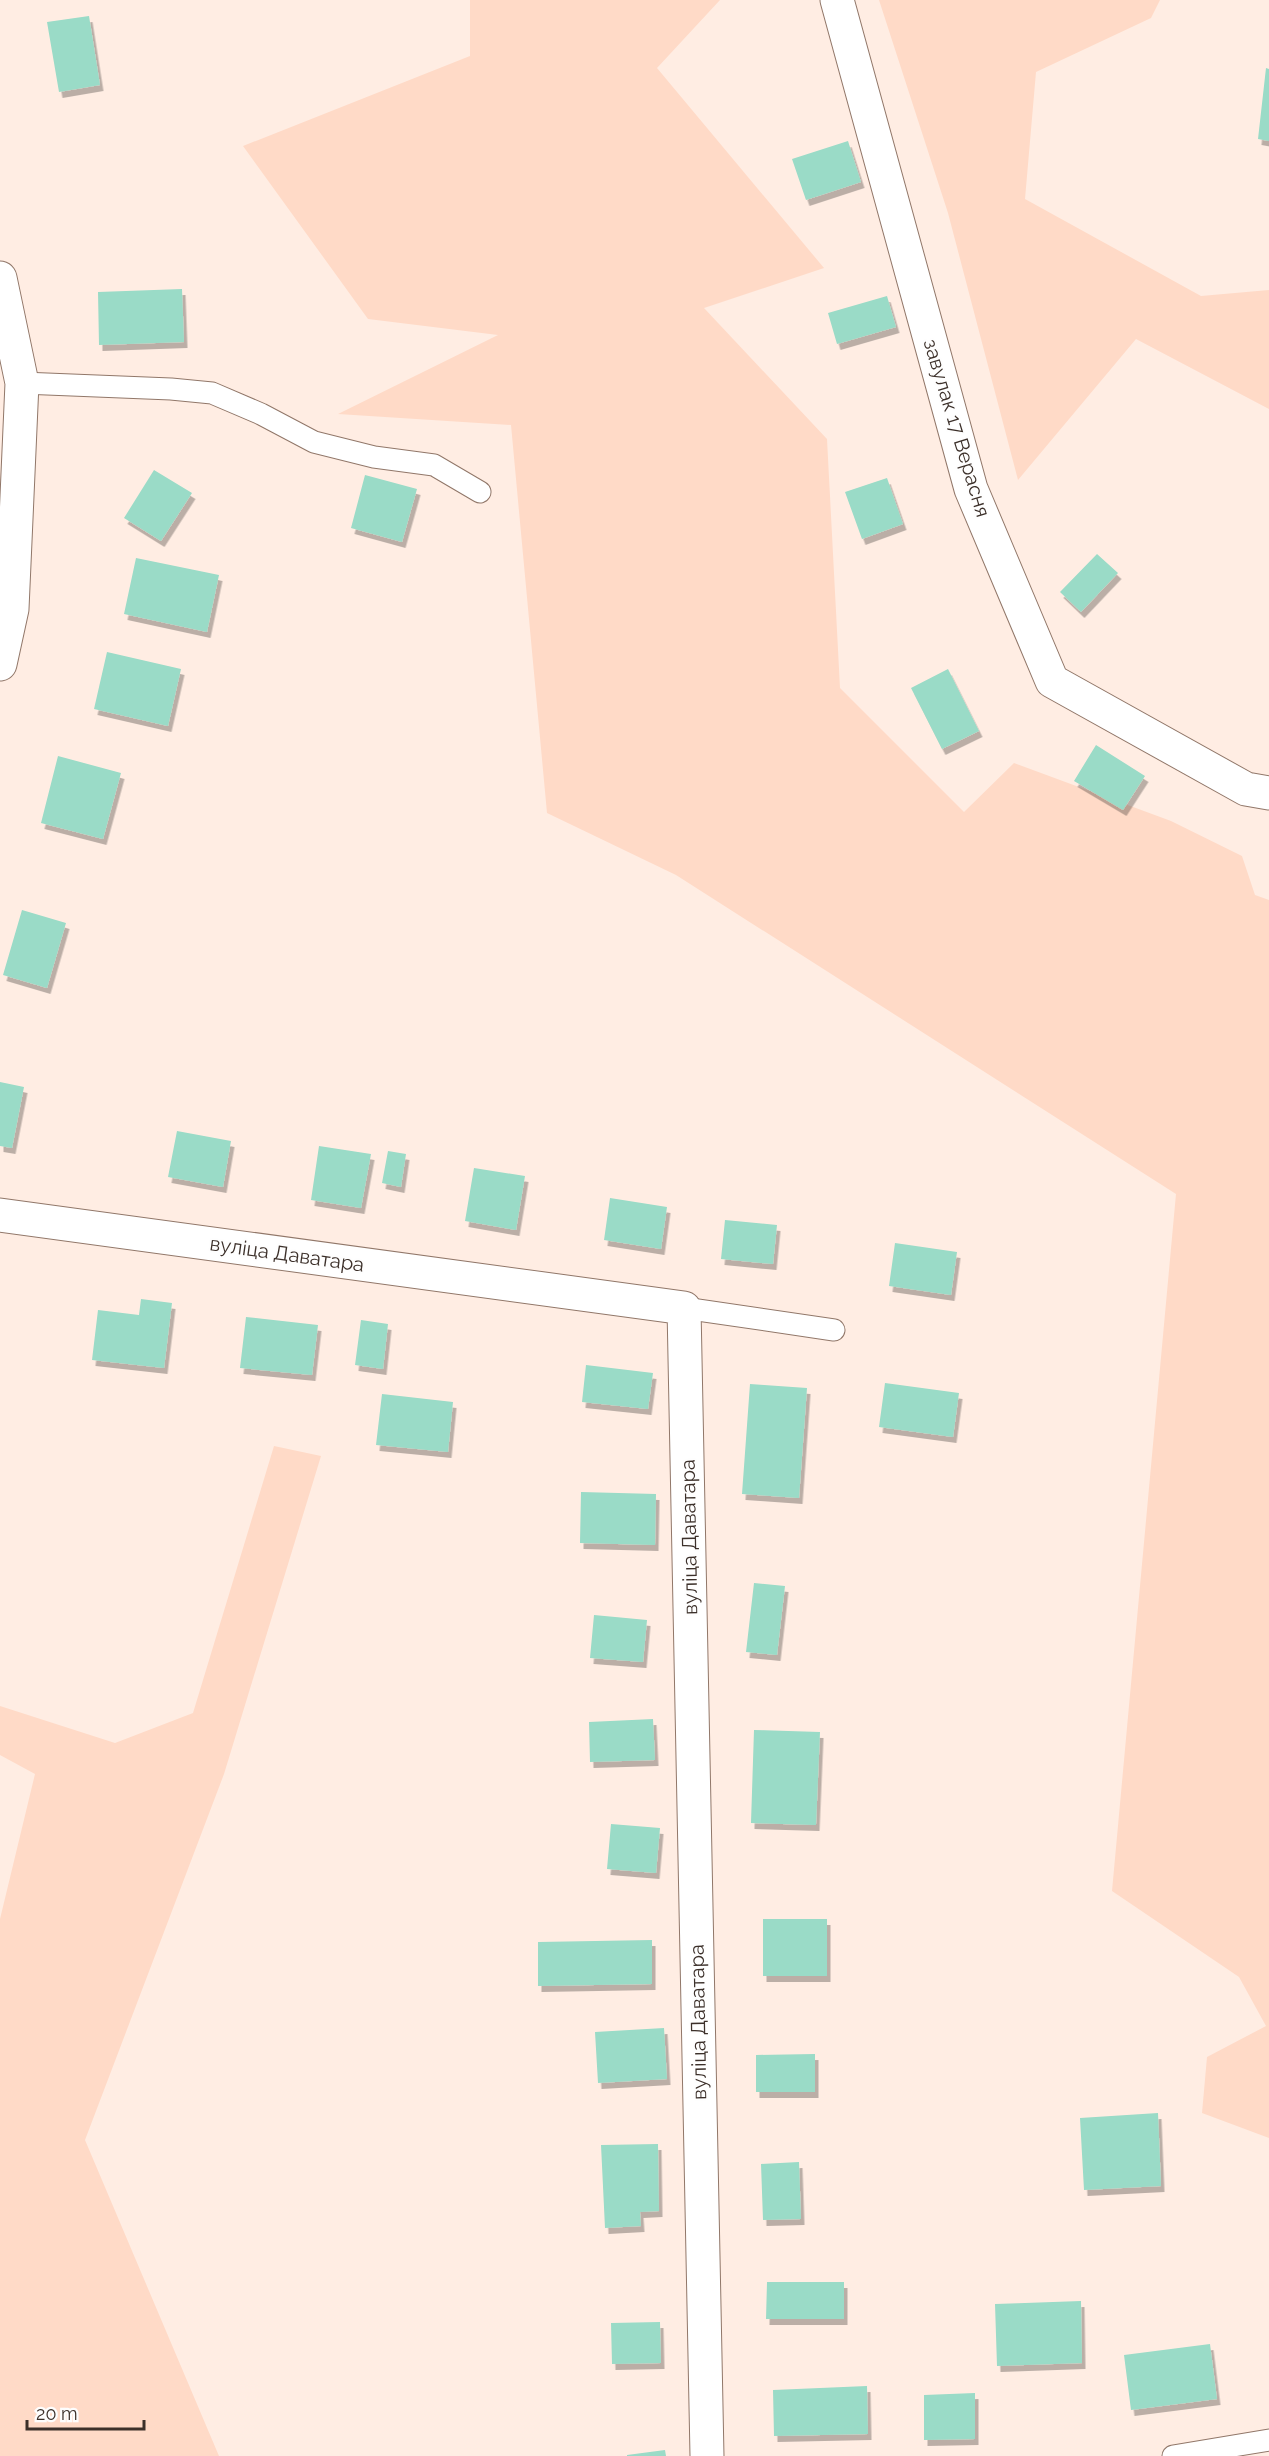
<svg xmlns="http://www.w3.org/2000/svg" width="1269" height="2456" viewBox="0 0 1269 2456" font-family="Raleway,sans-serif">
	<defs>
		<filter id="shadow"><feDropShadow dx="3.5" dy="6" stdDeviation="0" flood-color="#0004"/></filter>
	</defs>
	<rect width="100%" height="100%" fill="#ffede3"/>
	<path fill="#ffdac7" d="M470,0H720L657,68L824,268L704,308L827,439L840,688L964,812L1014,763L1171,821L1242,856L1255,895L1269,900V2138L1202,2113L1207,2057L1266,2026L1239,1977L1112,1891L1176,1194L676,875L547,813L511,425L338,414L498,335L368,319L243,146L470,56Z
		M879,0H1160L1151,18L1036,72L1025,199L1201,296L1269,290V409L1136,339L1018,480L948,213Z
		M274,1446L321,1456L224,1774L85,2140L219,2456H0V1919L35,1774L0,1755V1706L115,1743L193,1713Z"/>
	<path fill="#9adbc7" filter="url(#shadow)" d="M89,16L100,85L59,92L47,22Z
		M1266,68L1269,69V141L1258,139Z
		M848,141L861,182L806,200L792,159Z
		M182,289L184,342L99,345L98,292Z
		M887,296L896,327L837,344L828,313Z
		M154,470L192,493L161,541L124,518Z
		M365,475L417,489L402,542L351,528Z
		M887,478L903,524L862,539L845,492Z
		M1097,554L1118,573L1081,612L1060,592Z
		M136,558L219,575L207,632L124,614Z
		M107,652L181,669L168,726L94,709Z
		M948,669L979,731L942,749L911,688Z
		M1096,745L1145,776L1123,810L1074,781Z
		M58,756L121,773L103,839L41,823Z
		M22,910L66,923L47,988L3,975Z
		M0,1082L24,1087L12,1148L0,1146Z
		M177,1131L231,1141L223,1187L168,1177Z
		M319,1146L371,1154L361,1208L311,1200Z
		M388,1151L406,1154L401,1187L382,1183Z
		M474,1168L525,1176L516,1230L465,1221Z
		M610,1198L667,1207L661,1249L604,1240Z
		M725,1220L777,1225L773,1264L721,1259Z
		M895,1243L957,1252L951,1295L889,1286Z
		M141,1299L172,1303L164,1368L92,1360L98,1310L139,1315Z
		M246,1317L318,1325L312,1375L240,1368Z
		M361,1320L388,1324L383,1369L355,1365Z
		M586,1365L653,1373L648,1409L582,1402Z
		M885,1383L959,1393L953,1437L879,1427Z
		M750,1384L807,1388L799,1498L742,1494Z
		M382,1394L453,1402L448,1452L376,1445Z
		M581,1492L656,1494L655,1545L580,1543Z
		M754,1583L785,1586L777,1655L746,1652Z
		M594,1615L647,1620L643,1662L590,1658Z
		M653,1719L655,1760L590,1762L589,1722Z
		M754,1730L820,1732L816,1825L751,1823Z
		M611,1824L660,1828L656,1873L607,1869Z
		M763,1919H827V1976H763Z
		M652,1940V1984L538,1986V1942Z
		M664,2028L667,2079L598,2083L595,2032Z
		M815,2054V2092H756V2055Z
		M1158,2113L1161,2186L1084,2190L1080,2118Z
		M658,2144L659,2211L640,2212L641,2226L605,2228L601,2145Z
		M799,2162L801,2219L763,2220L761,2164Z
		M767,2282H844V2319H766Z
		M1081,2301L1082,2363L997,2366L995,2304Z
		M660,2322L661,2363L612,2364L611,2323Z
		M1210,2344L1217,2399L1131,2410L1124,2355Z
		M867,2386L868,2434L774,2436L773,2390Z
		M975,2393V2439L924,2440V2395Z
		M665,2450L666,2456H627V2455Z"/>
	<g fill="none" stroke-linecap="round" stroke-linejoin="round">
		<defs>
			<path id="service" d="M22,383L171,389L212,393L261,414L314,442L374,457L434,465L480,492
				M684,1308L834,1330
				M1173,2456L1269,2440"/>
			<path id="minor" d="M837,0L971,489L1052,681L1246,789L1269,793
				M0,1215L684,1308L707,2456"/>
			<path id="tertiary" d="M0,278L22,383L12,609L0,664"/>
		</defs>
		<use href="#service" stroke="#917769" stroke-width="23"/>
		<use href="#minor" stroke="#917769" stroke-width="35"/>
		<use href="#tertiary" stroke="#917769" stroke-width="35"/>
		<use href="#service" stroke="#fff" stroke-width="21"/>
		<use href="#minor" stroke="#fff" stroke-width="33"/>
		<use href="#tertiary" stroke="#fff" stroke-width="33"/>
	</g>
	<g text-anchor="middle" stroke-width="4.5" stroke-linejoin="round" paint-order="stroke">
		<g font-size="20" fill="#3c302a" stroke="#fefefe">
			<text transform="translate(957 428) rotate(73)" y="7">завулак 17 Верасня</text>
			<text transform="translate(287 1254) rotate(8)" y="7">вуліца Даватара</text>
			<text transform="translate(689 1537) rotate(-91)" y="7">вуліца Даватара</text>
			<text transform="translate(698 2022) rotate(-91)" y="7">вуліца Даватара</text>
		</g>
	</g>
	<path d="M27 2420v9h117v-9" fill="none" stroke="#3c302a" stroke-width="3"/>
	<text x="36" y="2420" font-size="18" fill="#3c302a" stroke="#fefefe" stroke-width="4.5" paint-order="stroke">20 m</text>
</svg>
